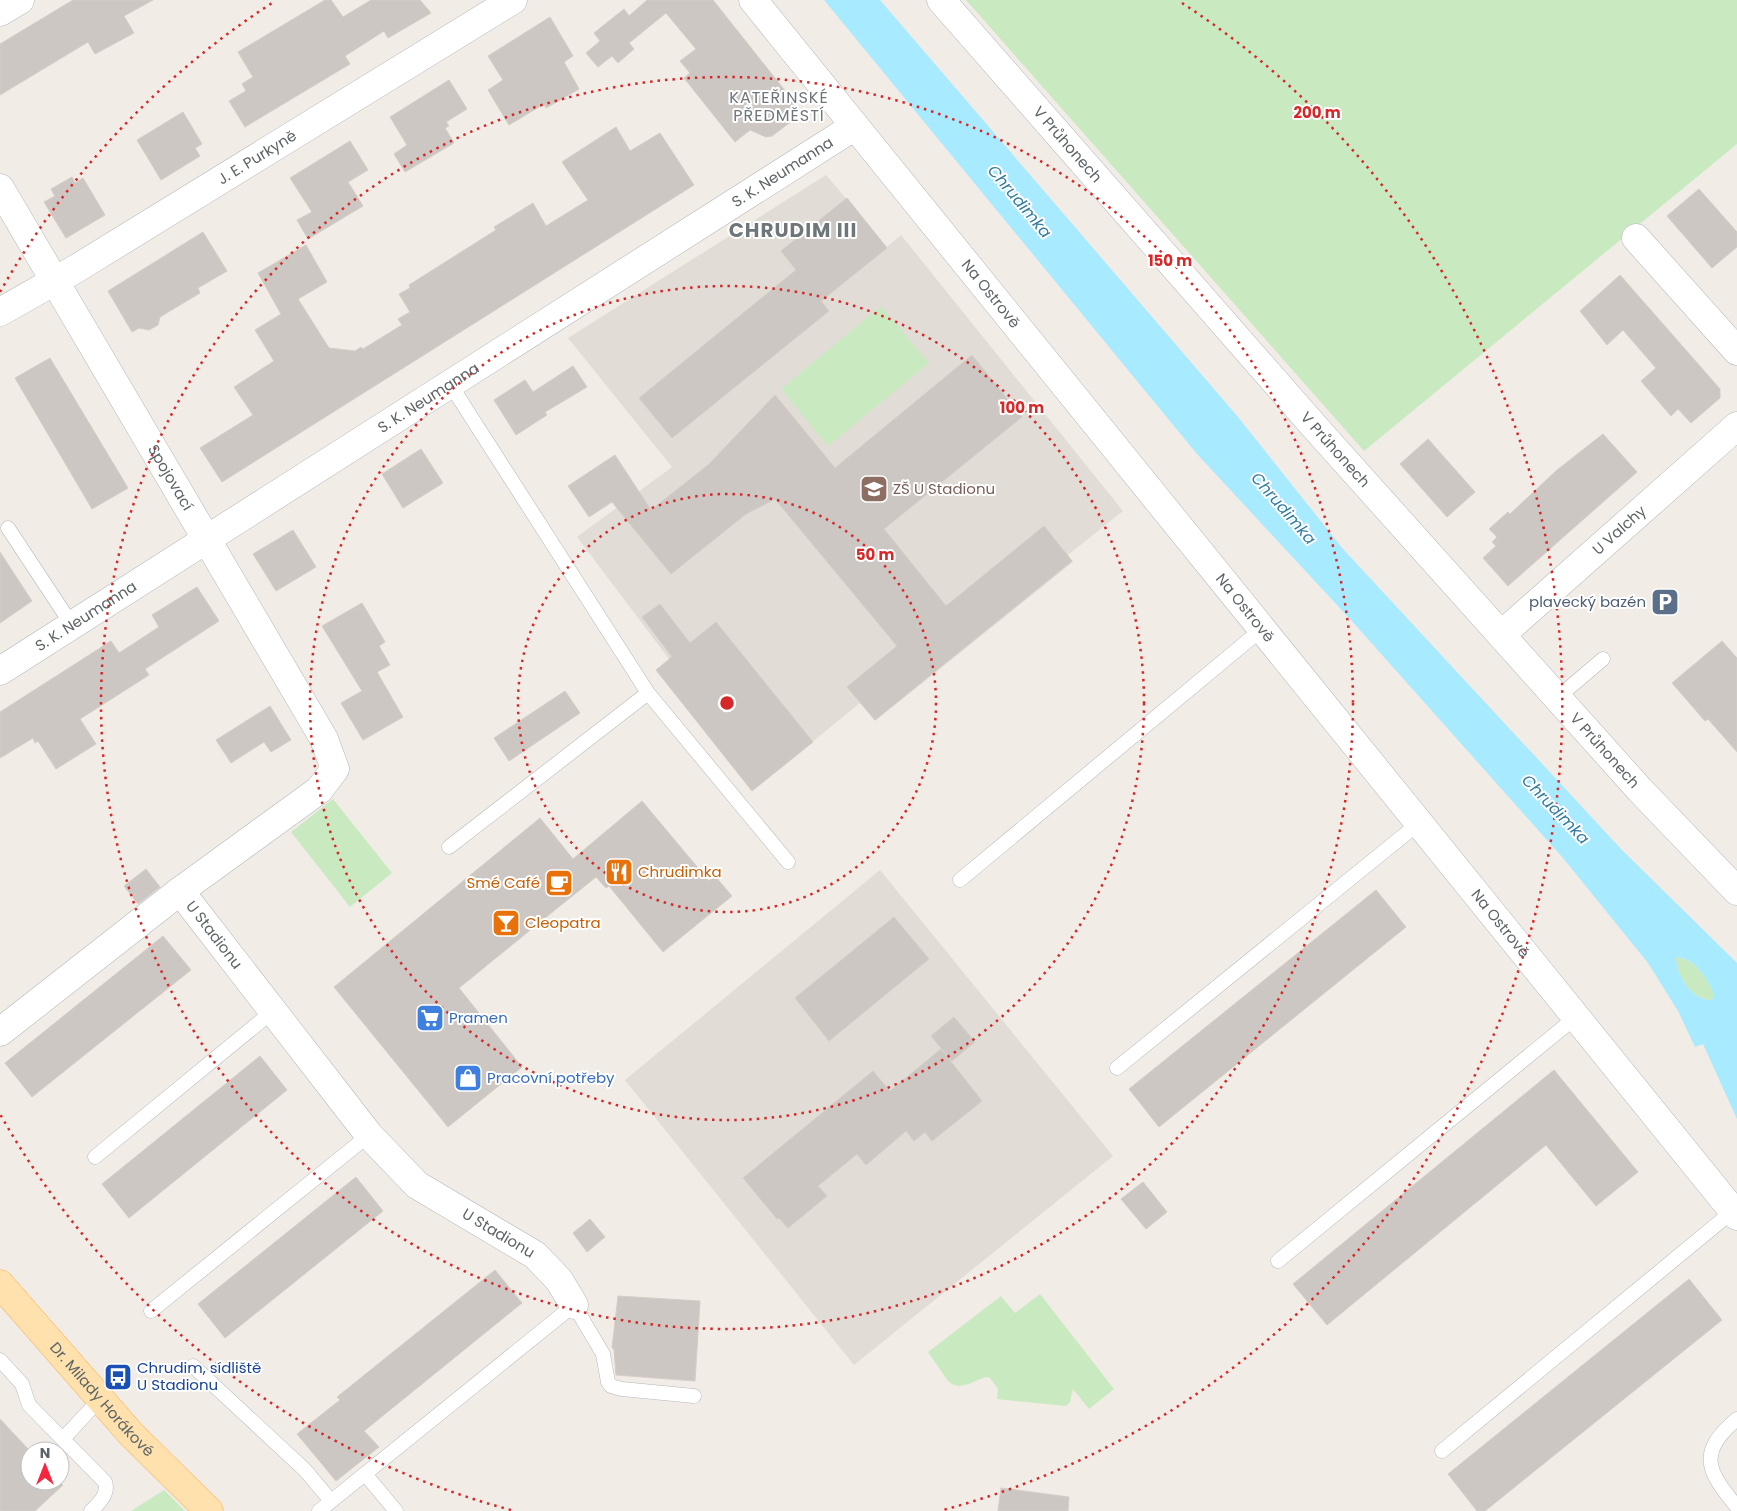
<svg xmlns="http://www.w3.org/2000/svg" width="1737" height="1511" viewBox="0 0 1737 1511" font-family="Poppins,sans-serif">
	<rect width="100%" height="100%" fill="#f1ece6"/>
	<path fill="#e1dcd5" d="M826,175L887,247L901,235L1123,511L1068,555L1073,562L875,721L860,703L752,791L656,670L669,659L577,537L672,467L568,338Z
		M880,870L1113,1156L854,1365L625,1080Z"/>
	<path fill="#c9eac1" d="M966,0H1737V144L1364,451Z
		M881,306L929,363L828,446L781,389Z
		M333,799L392,873L350,907L291,832Z
		M1676,957C1695,959 1707,977 1714,994L1712,1000C1691,1000 1676,975 1676,957Z
		M1040,1294L1114,1389L1089,1409L1073,1389L1070,1402L1066,1406L997,1399L998,1389L990,1378L986,1377C973,1381 960,1392 948,1381L928,1352L1001,1296L1015,1313Z
		M164,1490L185,1511H131Z"/>
	<path fill="#a8eaff" fill-rule="evenodd" d="M824,0H880L1238,417L1343,549L1622,850L1737,963V1119L1703,1044L1695,1047L1678,1011L1648,963L1563,858L1350,619L1197,454ZM1676,957C1695,958 1707,978 1714,994L1712,1000C1692,1001 1676,975 1676,957Z"/>
	<path fill="#ccc7c3" stroke="#d6cdc4" d="M73,0H153L124,16L134,33L95,54L88,42L0,95V44Z
		M325,0H331L343,17L371,0H420L431,13L388,38L384,31L345,56L350,64L245,127L229,101L246,91L242,84L253,77L238,52Z
		M647,0H713L798,107L787,116L792,121L772,136L766,137L750,130L735,142L684,78L690,73L680,61L696,49L666,13L629,43L634,49L618,63L612,56L598,67L586,53L600,41L594,33L624,9L629,16Z
		M550,17L573,56L564,62L579,89L546,108L544,104L509,125L488,90L503,80L488,56Z
		M449,80L467,109L446,122L449,126L445,128L454,143L405,172L394,154L407,145L390,117Z
		M183,112L202,144L195,148L200,156L161,180L137,140Z
		M616,127L630,151L660,133L694,185L222,482L200,448L253,415L234,387L274,361L255,330L281,314L258,273L306,245L327,282L298,299L329,348L355,351L361,347L363,349L402,325L398,319L410,312L399,294L410,288L409,285L496,230L494,227L533,203L546,226L588,200L562,162Z
		M350,141L368,170L348,182L363,206L308,239L297,220L312,212L290,178Z
		M72,177L75,183L83,178L105,215L66,238L44,202L55,196L51,189Z
		M1699,189L1737,232V247L1712,268L1667,216Z
		M847,198L887,248L821,301L829,311L672,438L639,398L796,270L781,251Z
		M203,232L227,271L198,288L200,293L160,317L158,325L149,330L139,328L132,332L108,291Z
		M1620,275L1720,389V398L1691,423L1678,409L1671,416L1641,381L1656,368L1623,330L1607,345L1580,311Z
		M972,355L1022,417L884,529L946,606L1044,526L1072,561L875,720L847,687L897,646L775,499L746,514L671,574L612,502L589,517L568,486L615,455L651,510L708,465L775,395L835,468Z
		M50,358L128,488L92,509L15,378Z
		M573,366L587,387L545,412L547,415L516,435L494,400L525,380L533,392Z
		M1603,434L1637,472L1508,586L1483,558L1496,546L1492,542L1497,537L1489,529L1508,512L1510,514L1557,470Z
		M1428,439L1475,492L1447,517L1400,464Z
		M421,449L443,483L403,508L382,474Z
		M293,530L316,567L276,591L253,554Z
		M0,552L32,601L0,623Z
		M197,587L219,621L145,669L149,675L80,719L96,744L56,769L38,741L35,743L33,738L0,758V712L111,641L119,653L159,627L152,615Z
		M362,603L385,642L379,646L390,665L377,672L403,717L363,740L341,703L362,691L322,626Z
		M660,604L690,643L716,622L813,742L752,791L656,670L672,657L642,617Z
		M1722,641L1737,658V752L1708,719L1705,721L1672,683Z
		M565,691L580,713L509,761L494,738Z
		M270,706L291,740L271,752L264,742L231,763L216,740Z
		M642,801L709,881L715,876L732,896L663,952L609,886L606,888L596,877L550,914L459,988L522,1067L448,1127L334,987L540,818L573,859Z
		M146,869L160,887L138,904L124,886Z
		M1376,890L1406,927L1159,1127L1129,1089Z
		M894,917L929,959L829,1041L795,998Z
		M163,936L191,970L32,1097L5,1063Z
		M954,1017L975,1042L952,1061L931,1036Z
		M941,1049L982,1101L932,1141L925,1132L914,1141L906,1131L866,1165L857,1154L818,1186L827,1196L788,1228L779,1218L777,1219L743,1178L873,1071L890,1091Z
		M260,1056L287,1090L129,1218L102,1184Z
		M1554,1070L1638,1172L1596,1206L1546,1145L1327,1325L1293,1284Z
		M356,1177L383,1211L225,1338L198,1304Z
		M1143,1182L1167,1212L1146,1229L1121,1199Z
		M590,1219L605,1237L587,1252L573,1233Z
		M495,1270L522,1303L364,1431L379,1447L336,1481L297,1434L340,1400L337,1397Z
		M1689,1279L1722,1320L1485,1511H1477L1448,1474Z
		M618,1296L700,1301L695,1381L616,1375L614,1349L612,1348Z
		M0,1419L30,1451V1481H59L63,1485L35,1511H0Z
		M1001,1488L1069,1497L1068,1511H998Z"/>
	<g fill="none" stroke-linecap="round" stroke-linejoin="round">
		<defs>
			<path id="service" d="M8,528L72,625
				M648,693L788,862
				M1557,698L1603,659
				M449,847L648,693L450,384
				M960,880L1262,629
				M1117,1068L1419,823
				M95,1157L273,1011
				M1278,1261L1576,1017
				M151,1311L369,1135
				M0,1360L22,1384L29,1405L105,1482C109,1494 99,1503 91,1511
				M193,1366L305,1470L331,1501
				M1737,1419C1696,1453 1708,1472 1737,1507
				M63,1439L100,1399
				M1442,1451L1733,1211
				M365,1474L396,1511
				M319,1511L574,1305L603,1354L608,1382L611,1386L622,1389L694,1396"/>
			<g id="minor">
				<path id="s1" d="M753,0L1737,1216"/>
				<path id="s2" d="M941,0L1313,425L1640,790L1737,891"/>
				<path d="M0,12L20,0"/>
				<path id="s3" d="M0,188L324,739L335,769L319,790L180,891L369,1135L417,1185L535,1255L559,1280L574,1305"/>
				<path d="M1636,238L1737,351"/>
				<path id="s4" d="M0,312L74,270L513,0"/>
				<path id="s5" d="M1501,635L1737,426"/>
				<path id="s6" d="M0,671L855,126"/>
				<path d="M0,1032L180,891"/>
			</g>
			<g id="primary">
				<path id="s7" d="M0,1284L131,1434L209,1511"/>
			</g>
		</defs>
		<use href="#service" stroke="#b3b8bc" stroke-width="15"/>
		<use href="#minor" stroke="#b3b8bc" stroke-width="29"/>
		<use href="#primary" stroke="#fdac52" stroke-width="29"/>
		<use href="#service" stroke="#fff" stroke-width="14"/>
		<use href="#minor" stroke="#fff" stroke-width="28"/>
		<use href="#primary" stroke="#ffe1ad" stroke-width="28"/>
	</g>
	<g fill="none" stroke="#d62828" stroke-width="2.5" stroke-dasharray="2.5 5">
		<circle cx="727" cy="703" r="209"/>
		<circle cx="727" cy="703" r="417"/>
		<circle cx="727" cy="703" r="626"/>
		<path d="M511 1510A835 835 0 0 1 0 1114M0 292A835 835 0 0 1 272 3M1182 3A835 835 0 0 1 943 1510"/>
	</g>
	<defs>
		<symbol id="school-square" viewBox="-11 -11 22 22"><rect x="-9" y="-9" width="18" height="18" rx="4" fill="#8d6e63" stroke="#fff"/><path d="M0-5L7-2L0 1L-7-2ZM-4 1L0 2.5L4 1V4Q0 6-4 4Z" fill="#fff"/></symbol>
		<symbol id="parking-square" viewBox="-11 -11 22 22"><rect x="-9" y="-9" width="18" height="18" rx="4" fill="#5c6f8a" stroke="#fff"/><path d="M-3.5-5.5H1a3.5 3.5 0 0 1 0 7H-1V5.5H-3.5ZM-1-3.4V-.6H.8a1.4 1.4 0 0 0 0-2.8Z" fill="#fff"/></symbol>
		<symbol id="restaurant-square" viewBox="-11 -11 22 22"><rect x="-9" y="-9" width="18" height="18" rx="4" fill="#e8710a" stroke="#fff"/><path d="M-5-6h1v4h1v-4h1v4h1v-4h1v5L-1.5 .5V6h-2V.5L-5-1ZM5-6V6H3V1.5H1.5Q1.5-4 5-6Z" fill="#fff"/></symbol>
		<symbol id="cafe-square" viewBox="-11 -11 22 22"><rect x="-9" y="-9" width="18" height="18" rx="4" fill="#e8710a" stroke="#fff"/><path d="M-5.5-4.5H6V0H3Q3 3.5 0 3.5H-2.5Q-5.5 3.5-5.5 0ZM3-3.2v2h1.7v-2ZM-6 4.5H4V6H-6Z" fill="#fff"/></symbol>
		<symbol id="bar-square" viewBox="-11 -11 22 22"><rect x="-9" y="-9" width="18" height="18" rx="4" fill="#e8710a" stroke="#fff"/><path d="M-6-5H6L.8 .8V4.5H3.5V6h-7V4.5H-.8V.8Z" fill="#fff"/></symbol>
		<symbol id="supermarket-square" viewBox="-11 -11 22 22"><rect x="-9" y="-9" width="18" height="18" rx="4" fill="#3f7fe0" stroke="#fff"/><path d="M-6-5.5h2.5l.6 2H6L4.5 2H-2.5L-4.4-4H-6ZM-1.5 3.2a1.3 1.3 0 1 0 .1 0ZM3 3.2a1.3 1.3 0 1 0 .1 0Z" fill="#fff"/></symbol>
		<symbol id="shop-square" viewBox="-11 -11 22 22"><rect x="-9" y="-9" width="18" height="18" rx="4" fill="#3f7fe0" stroke="#fff"/><path d="M-5-2.5h2.3a2.7 3.5 0 0 1 5.4 0H5L5.5 6h-11ZM-1.5-2.5h3a1.5 2.3 0 0 0-3 0Z" fill="#fff"/></symbol>
		<symbol id="bus-square" viewBox="-11 -11 22 22"><rect x="-9" y="-9" width="18" height="18" rx="4" fill="#1a4fb4" stroke="#fff"/><path d="M-5-6H5V4H4V6H2V4H-2V6H-4V4H-5ZM-3.5-4V0h7V-4ZM-3.5 1.2v1.5H-2V1.2ZM2 1.2v1.5H3.5V1.2Z" fill="#fff"/></symbol>
	</defs>
	<g fill-rule="evenodd">
		<use href="#school-square" x="858" y="473" width="32" height="32"/>
		<use href="#parking-square" x="1649" y="586" width="32" height="32"/>
		<use href="#restaurant-square" x="603" y="856" width="32" height="32"/>
		<use href="#cafe-square" x="543" y="867" width="32" height="32"/>
		<use href="#bar-square" x="490" y="907" width="32" height="32"/>
		<use href="#supermarket-square" x="414" y="1002" width="32" height="32"/>
		<use href="#shop-square" x="452" y="1062" width="32" height="32"/>
		<use href="#bus-square" x="102" y="1361" width="32" height="32"/>
	</g>
	<g text-anchor="middle" stroke-width="4" stroke-linejoin="round" paint-order="stroke">
		<g font-size="15" fill="#5d6468" stroke="#fff">
			<text dy="5" stroke="none"><textPath href="#s2" startOffset="192">V Průhonech</textPath></text>
			<text dy="5" stroke="none"><textPath href="#s4" startOffset="300">J. E. Purkyně</textPath></text>
			<text dy="5" stroke="none"><textPath href="#s6" startOffset="928">S. K. Neumanna</textPath></text>
			<text dy="5" stroke="none"><textPath href="#s1" startOffset="378">Na Ostrově</textPath></text>
			<text dy="5" stroke="none"><textPath href="#s6" startOffset="508">S. K. Neumanna</textPath></text>
			<text dy="5" stroke="none"><textPath href="#s2" startOffset="598">V Průhonech</textPath></text>
			<text dy="5" stroke="none"><textPath href="#s3" startOffset="336">Spojovací</textPath></text>
			<text dy="5" stroke="none"><textPath href="#s5" startOffset="158">U Valchy</textPath></text>
			<text dy="5" stroke="none"><textPath href="#s1" startOffset="782">Na Ostrově</textPath></text>
			<text dy="5" stroke="none"><textPath href="#s6" startOffset="102">S. K. Neumanna</textPath></text>
			<text dy="5" stroke="none"><textPath href="#s2" startOffset="1002">V Průhonech</textPath></text>
			<text dy="5" stroke="none"><textPath href="#s1" startOffset="1188">Na Ostrově</textPath></text>
			<text dy="5" stroke="none"><textPath href="#s3" startOffset="925">U Stadionu</textPath></text>
			<text dy="5" stroke="none"><textPath href="#s3" startOffset="1342">U Stadionu</textPath></text>
			<text dy="5" stroke="none"><textPath href="#s7" startOffset="154">Dr. Milady Horákové</textPath></text>
		</g>
		<g font-size="15" fill="#785e54" stroke="#fff" text-anchor="start">
			<text x="893" y="494">ZŠ U Stadionu</text>
		</g>
		<g font-size="15" fill="#4e5e75" stroke="#fff" text-anchor="end">
			<text x="1646" y="607">plavecký bazén</text>
		</g>
		<g font-size="15" fill="#c56008" stroke="#fff" text-anchor="start">
			<text x="638" y="877">Chrudimka</text>
			<text x="540" y="888" text-anchor="end">Smé Café</text>
			<text x="525" y="928">Cleopatra</text>
		</g>
		<g font-size="15" fill="#366cbe" stroke="#fff" text-anchor="start">
			<text x="449" y="1023">Pramen</text>
			<text x="487" y="1083">Pracovní potřeby</text>
		</g>
		<g font-size="15" fill="#164399" stroke="#fff" text-anchor="start">
			<text x="137" y="1373">Chrudim, sídliště<tspan x="137" dy="17">U Stadionu</tspan></text>
		</g>
		<g font-size="16" letter-spacing="1" fill="#6e767a" stroke="#fff">
			<text x="779" y="103">KATEŘINSKÉ<tspan x="779" dy="18">PŘEDMĚSTÍ</tspan></text>
		</g>
		<g font-size="16" font-style="italic" fill="#347d9f" stroke="#fff">
			<text transform="translate(1020 201) rotate(50)" y="6">Chrudimka</text>
			<text transform="translate(1284 508) rotate(49)" y="6">Chrudimka</text>
			<text transform="translate(1556 809) rotate(46)" y="6">Chrudimka</text>
		</g>
		<g font-size="20" font-weight="bold" letter-spacing="1" fill="#6e767a" stroke="#fff">
			<text x="793" y="237">CHRUDIM III</text>
		</g>
	</g>
	<circle cx="727" cy="703" r="8" fill="#d62828" stroke="#fff" stroke-width="2.5"/>
	<g font-size="15" text-anchor="middle" font-weight="bold" fill="#d62828" stroke="#fff" stroke-width="4" stroke-linejoin="round" paint-order="stroke">
		<text x="1317" y="118">200 m</text>
		<text x="1170" y="266">150 m</text>
		<text x="1022" y="413">100 m</text>
		<text x="875" y="560">50 m</text>
	</g>
	<g transform="translate(45 1466)"><circle r="24" fill="#ffffff" stroke="#bec1c3"/>
	<path d="M0-4L9 19L0 12L-9 19Z" fill="#f8253e"/>
	<text y="-8" font-size="14" font-weight="bold" text-anchor="middle" fill="#5d6468">N</text>
	</g>
</svg>
